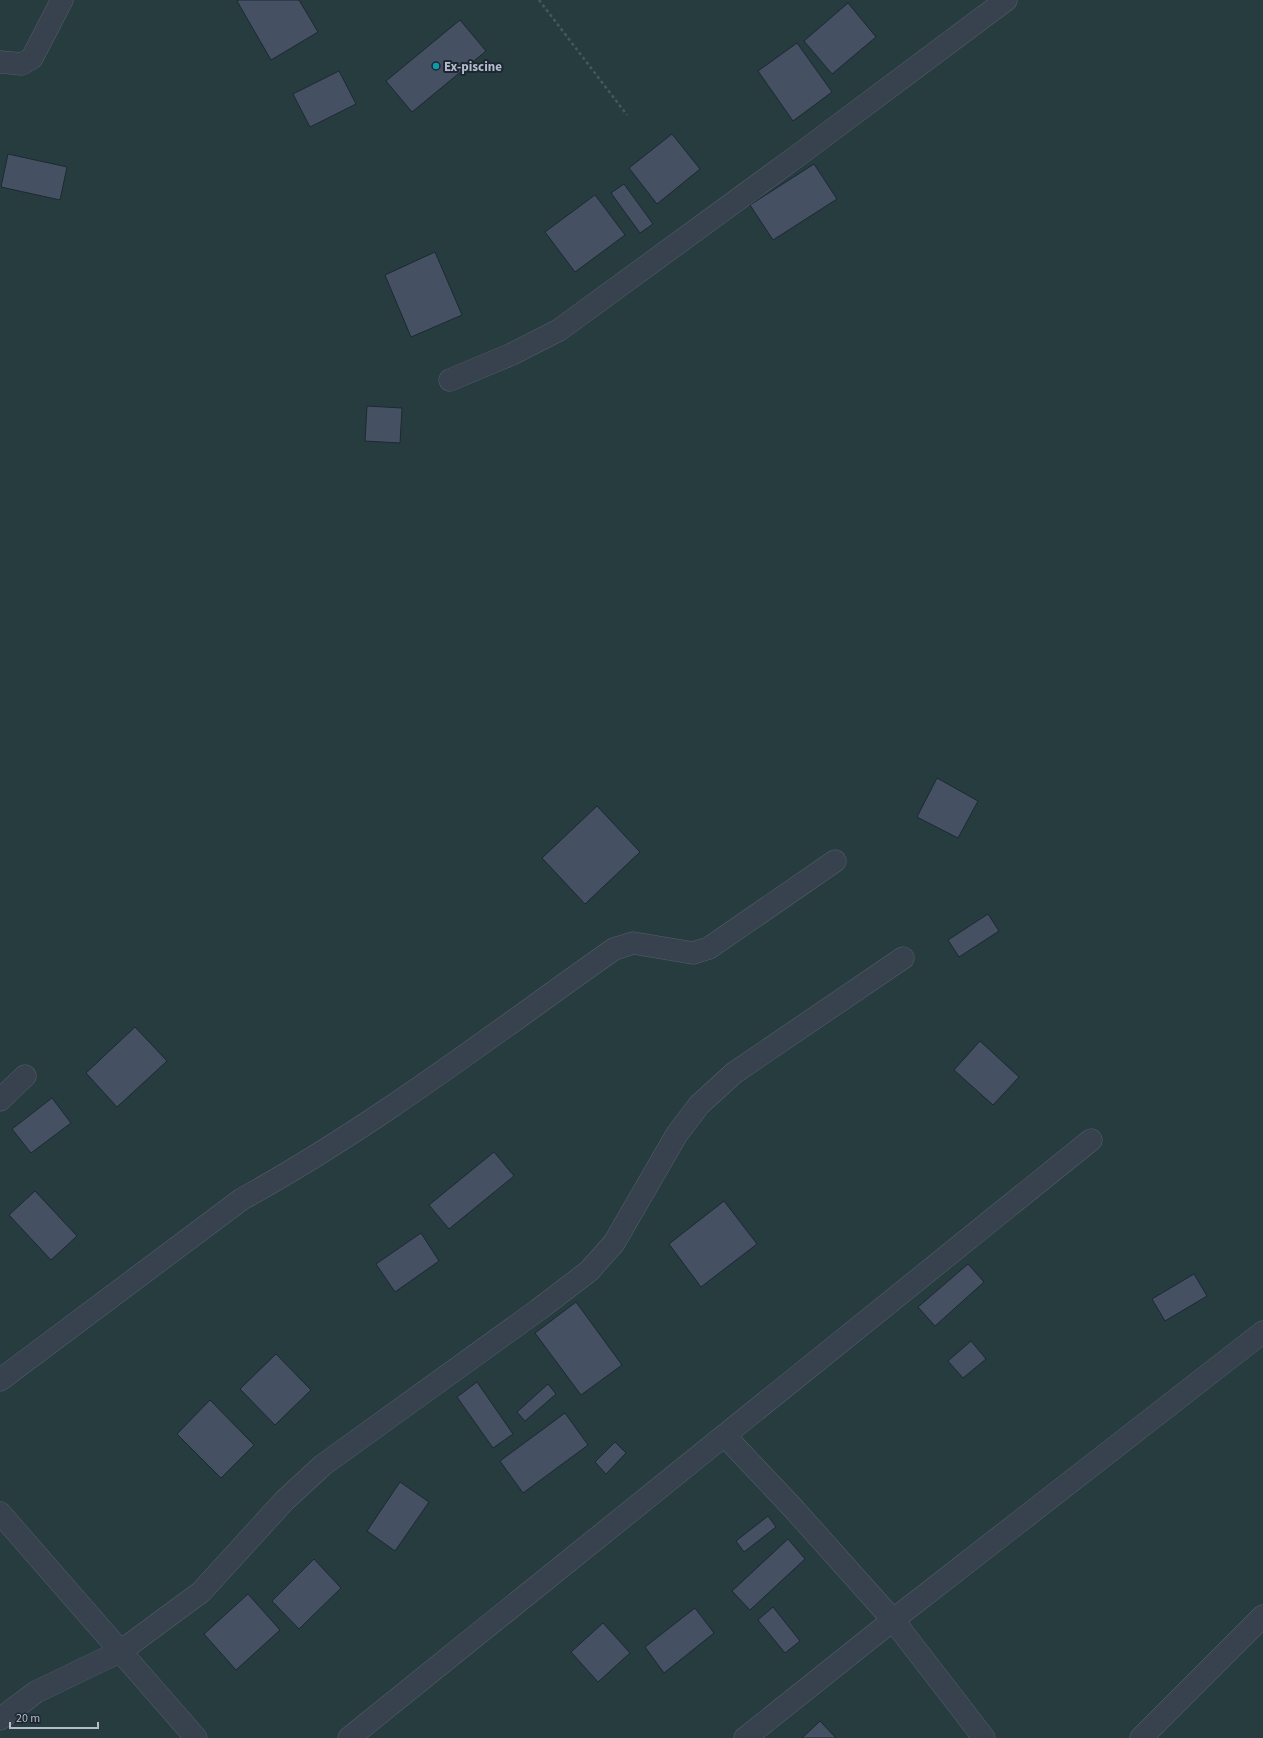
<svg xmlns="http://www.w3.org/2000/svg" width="1263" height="1738" viewBox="0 0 1263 1738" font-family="'Source Sans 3',sans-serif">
	<rect width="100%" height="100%" fill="#242f3e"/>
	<path fill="#263c3f" d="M0,0H1263V1738H0Z"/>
	<path fill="#455162" stroke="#1f2835" d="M239,0H299L318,32L271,60L237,1Z
		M848,3L876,37L832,74L804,41Z
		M460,20L486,51L412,112L386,81Z
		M797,43L832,92L793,121L758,71Z
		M339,71L356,104L310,127L293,94Z
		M672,134L700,169L657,204L629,168Z
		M8,154L67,167L60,200L1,187Z
		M814,164L837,199L773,240L750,205Z
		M624,184L653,224L640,233L611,193Z
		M595,195L625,235L575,272L545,232Z
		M435,252L462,315L411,337L385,275Z
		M367,406L402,408L400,443L365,441Z
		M937,778L978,801L958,838L917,817Z
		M597,806L640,852L585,904L542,858Z
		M988,914L999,931L959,957L948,940Z
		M135,1027L167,1061L117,1107L86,1073Z
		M980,1041L1019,1077L993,1105L954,1070Z
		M52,1098L71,1123L31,1153L12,1129Z
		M494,1152L514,1176L449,1229L429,1205Z
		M35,1191L77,1236L51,1260L9,1215Z
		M724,1201L757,1244L701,1287L669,1244Z
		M421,1233L439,1261L395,1292L376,1264Z
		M968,1264L984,1282L935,1326L918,1307Z
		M1194,1274L1207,1296L1165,1321L1152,1299Z
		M576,1302L622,1365L581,1395L535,1333Z
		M971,1341L986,1359L963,1378L948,1361Z
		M276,1354L311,1390L275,1425L240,1389Z
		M477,1382L513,1434L493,1448L457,1397Z
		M548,1384L556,1394L525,1421L517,1412Z
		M210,1400L254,1445L221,1478L177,1434Z
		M565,1413L588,1445L523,1493L500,1461Z
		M615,1442L626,1453L606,1474L595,1462Z
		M400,1482L429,1502L395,1551L367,1531Z
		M768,1516L776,1527L744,1552L736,1541Z
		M788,1539L805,1559L750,1610L732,1591Z
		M314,1559L341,1588L299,1629L272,1601Z
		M248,1594L280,1630L236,1670L204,1634Z
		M773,1607L800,1641L785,1653L758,1620Z
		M695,1608L714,1633L664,1673L645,1647Z
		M603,1623L630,1653L598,1682L571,1652Z
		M820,1721L836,1738H802Z"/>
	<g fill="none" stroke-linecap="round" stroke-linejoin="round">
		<defs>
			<path id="minor" d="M0,62L22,64L32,58L62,0
				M450,380L512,354L559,330L800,154L1006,0
				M0,1100L25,1076
				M0,1380L242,1199C373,1127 492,1035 614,949L633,943L693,953L709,948L835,861
				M725,1436L792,1507L893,1620L984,1738
				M0,1513L196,1738
				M0,1719L36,1692L121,1651L201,1592L284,1501L323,1465L538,1310L589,1271L614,1243L677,1134L699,1105L734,1073L903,958
				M349,1738L1091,1140
				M745,1738L893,1620L1263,1332
				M1141,1738L1263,1616"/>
		</defs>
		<use href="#minor" stroke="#565f6c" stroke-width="23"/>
		<path stroke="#44595c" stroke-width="2.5" stroke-dasharray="3 3" stroke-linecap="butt" d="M539,0L627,115"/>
		<use href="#minor" stroke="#38414e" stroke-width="22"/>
	</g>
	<circle fill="#0f9aa8" stroke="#1d2633" stroke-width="1.5" cx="436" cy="66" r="4"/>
	<g text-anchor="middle" stroke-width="4" stroke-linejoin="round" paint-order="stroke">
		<g font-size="13" font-weight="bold" fill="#b4bcc9" stroke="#1d2633" text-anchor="start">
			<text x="444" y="71">Ex-piscine</text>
		</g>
	</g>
	<path d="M10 1722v6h88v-6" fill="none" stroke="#b4bcc9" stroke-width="2"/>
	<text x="16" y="1722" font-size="12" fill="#b4bcc9" stroke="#1d2633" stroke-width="3" paint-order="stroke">20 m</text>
</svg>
